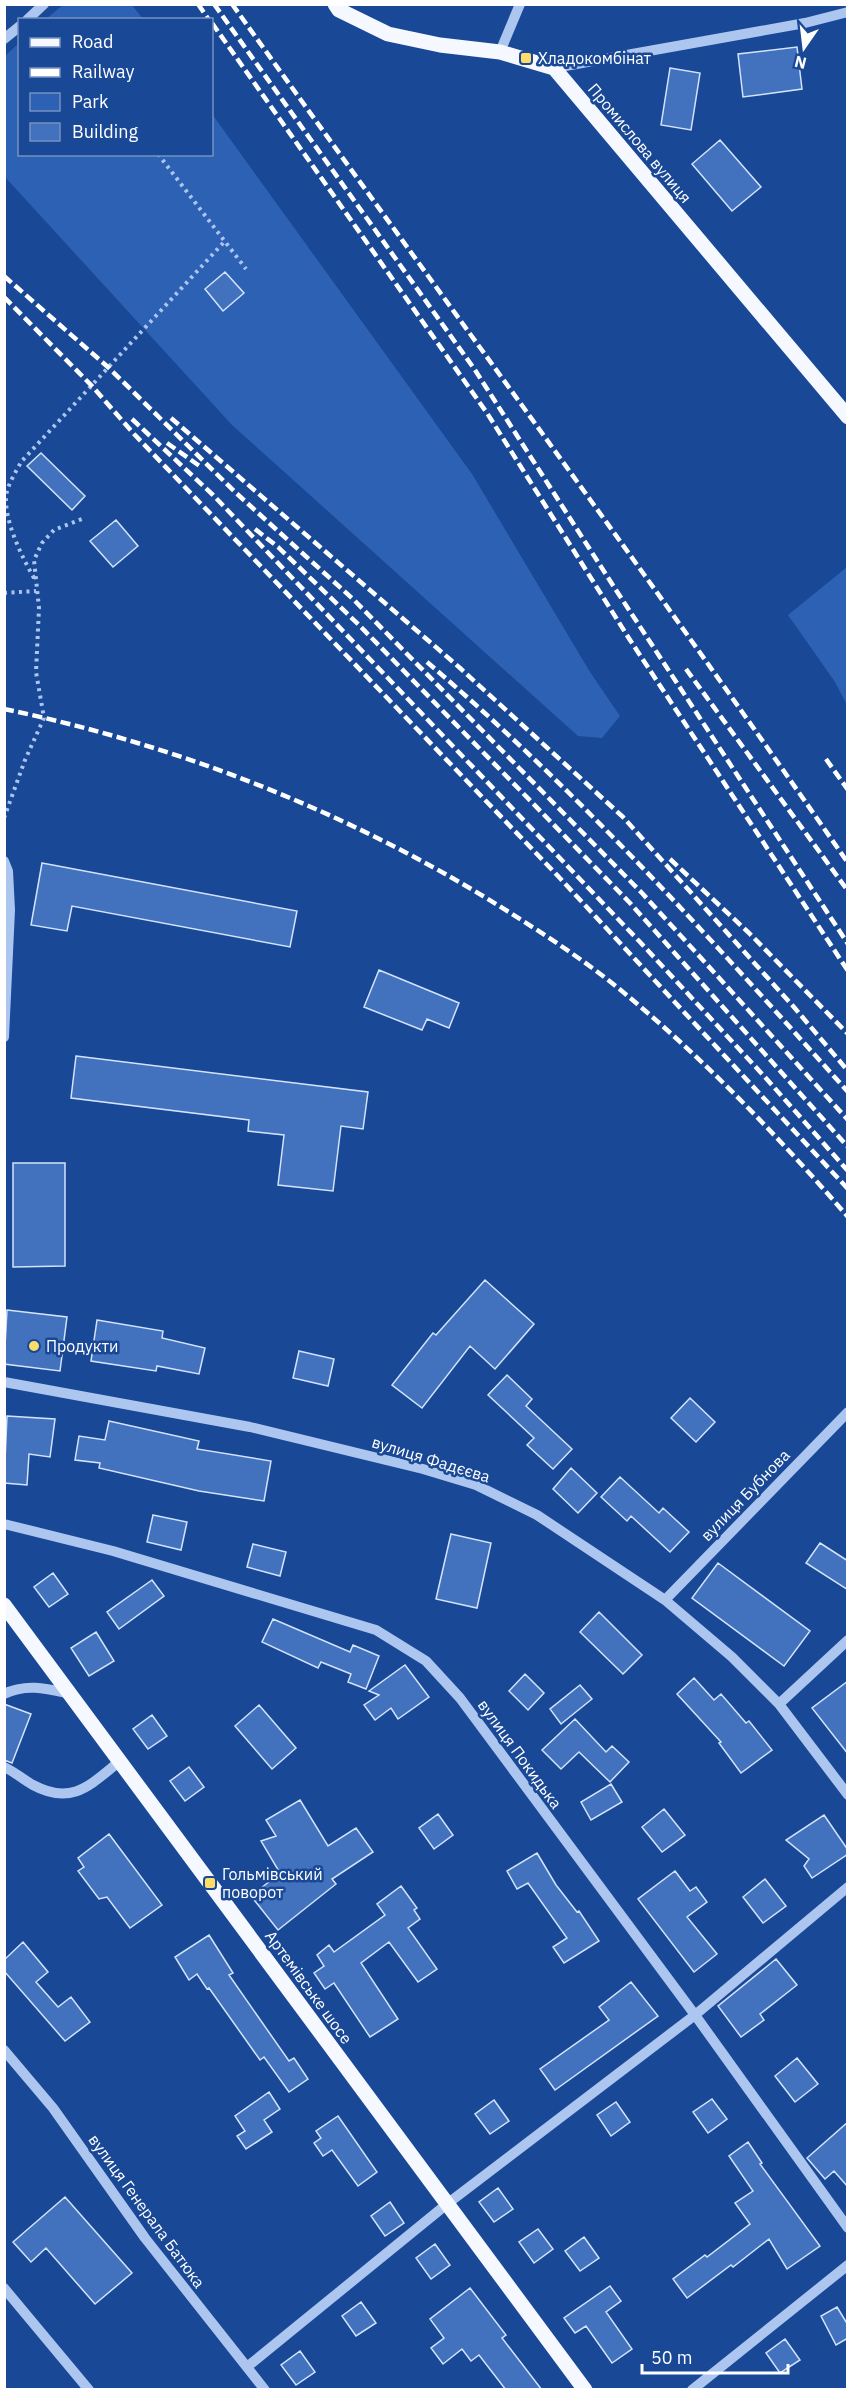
<svg xmlns="http://www.w3.org/2000/svg" width="852" height="2394" viewBox="0 0 852 2394" font-family="'IBM Plex Sans',sans-serif">
	<rect width="100%" height="100%" fill="#194896"/>
	<path fill="#2d61b4" d="M63,5H132L143,19H46Z
		M19,43L20,154H212V114L472,474L590,672L620,716L602,738L578,736L232,425L5,177V56Z
		M847,567V705L835,682L788,615Z"/>
	<path fill="#4271bd" stroke="#d3e3fb" stroke-width="1.5" d="M797,47L802,89L743,97L738,54Z
		M670,68L700,73L691,130L661,125Z
		M720,140L761,187L732,211L692,164Z
		M225,272L244,293L223,311L205,289Z
		M41,453L85,496L72,510L27,466Z
		M116,520L138,546L113,567L90,541Z
		M42,863L297,911L290,947L72,906L67,931L31,925Z
		M379,970L459,1003L449,1028L427,1019L422,1030L364,1007Z
		M76,1056L368,1092L363,1129L341,1126L333,1191L278,1185L284,1135L248,1131L249,1120L71,1098Z
		M13,1163H65V1266L13,1267Z
		M485,1280L534,1324L495,1369L470,1346L422,1408L392,1385L433,1333L436,1335Z
		M7,1310L67,1317L60,1371L4,1364Z
		M97,1320L163,1331L162,1338L205,1348L199,1374L157,1366L156,1371L91,1361Z
		M299,1351L334,1359L328,1386L293,1378Z
		M507,1375L532,1399L526,1406L572,1449L553,1469L527,1445L534,1438L488,1395Z
		M690,1398L715,1422L696,1442L671,1418Z
		M7,1416L55,1419L50,1457L29,1454L27,1485L4,1483Z
		M109,1421L199,1441L197,1449L271,1461L264,1501L199,1491L99,1468L100,1463L75,1460L79,1436L105,1440Z
		M571,1468L597,1493L578,1513L553,1489Z
		M620,1477L659,1513L663,1508L689,1532L670,1552L631,1516L627,1521L601,1497Z
		M153,1515L187,1522L181,1550L147,1542Z
		M451,1534L491,1543L477,1608L436,1599Z
		M820,1543L848,1561V1590L806,1563Z
		M253,1544L286,1552L280,1576L247,1567Z
		M718,1563L810,1631L784,1666L692,1598Z
		M53,1573L68,1594L49,1607L34,1587Z
		M152,1580L164,1596L119,1629L107,1612Z
		M599,1612L642,1655L623,1674L580,1632Z
		M273,1619L350,1652L353,1645L379,1656L366,1689L348,1682L351,1674L321,1662L318,1668L262,1642Z
		M96,1632L114,1661L89,1676L71,1648Z
		M405,1665L429,1697L398,1719L391,1708L375,1720L364,1705L379,1695L369,1691Z
		M525,1674L544,1693L528,1710L509,1691Z
		M694,1678L714,1700L721,1694L746,1723L749,1721L772,1750L741,1773L719,1743L721,1742L677,1694Z
		M848,1681V1754L812,1708Z
		M580,1685L592,1699L561,1724L550,1709Z
		M4,1704L31,1714L12,1763L4,1760Z
		M259,1705L296,1748L272,1769L235,1726Z
		M152,1715L167,1736L148,1749L133,1729Z
		M575,1719L606,1752L612,1746L629,1762L610,1782L579,1752L561,1769L542,1750Z
		M189,1767L204,1787L185,1801L170,1781Z
		M611,1784L622,1802L591,1820L581,1802Z
		M300,1800L328,1846L356,1828L373,1852L332,1879L336,1884L278,1930L251,1896L280,1873L261,1841L276,1836L266,1820Z
		M664,1809L685,1835L662,1852L642,1827Z
		M438,1814L453,1835L434,1849L419,1828Z
		M824,1815L848,1850V1854L812,1878L804,1866L809,1859L786,1840Z
		M109,1834L162,1905L130,1928L107,1897L99,1899L78,1871L84,1867L78,1858Z
		M537,1853L556,1885L577,1912L579,1911L599,1941L564,1963L553,1947L567,1938L528,1883L517,1889L507,1871Z
		M675,1871L690,1891L696,1887L707,1902L687,1917L717,1954L694,1972L638,1899Z
		M765,1879L786,1906L763,1923L743,1897Z
		M401,1886L417,1908L414,1910L420,1919L408,1928L437,1969L418,1982L389,1942L361,1963L398,2019L370,2037L334,1983L325,1989L314,1973L324,1966L317,1955L329,1945L334,1952L385,1915L377,1904Z
		M209,1935L233,1973L229,1975L289,2061L294,2058L308,2079L289,2092L264,2057L260,2060L209,1988L207,1989L197,1974L189,1980L175,1957Z
		M23,1942L48,1972L36,1982L58,2007L71,1997L90,2022L65,2041L4,1971V1960Z
		M776,1959L797,1985L760,2014L764,2020L741,2037L718,2006Z
		M631,1982L658,2016L555,2090L540,2069L609,2020L599,2007Z
		M797,2058L818,2084L795,2102L775,2076Z
		M269,2092L280,2109L264,2120L272,2132L246,2149L237,2136L245,2131L235,2116Z
		M712,2099L727,2119L708,2133L693,2112Z
		M494,2100L509,2121L490,2134L475,2114Z
		M616,2102L630,2122L611,2136L597,2115Z
		M338,2116L377,2172L358,2186L332,2150L323,2156L314,2143L321,2138L316,2131Z
		M848,2122V2187L834,2171L825,2179L807,2158Z
		M748,2142L762,2163L760,2164L820,2246L787,2269L769,2239L733,2267L731,2265L687,2298L673,2279L705,2255L707,2257L750,2224L735,2203L753,2191L729,2156Z
		M498,2188L513,2209L494,2222L479,2202Z
		M65,2197L132,2273L95,2304L46,2248L31,2262L13,2242Z
		M390,2202L404,2223L385,2236L371,2216Z
		M538,2229L553,2249L534,2263L519,2242Z
		M584,2237L599,2258L580,2271L565,2251Z
		M435,2244L450,2265L431,2279L416,2258Z
		M610,2286L621,2301L606,2312L632,2349L612,2363L586,2326L575,2333L564,2318Z
		M470,2288L506,2335L502,2338L542,2390H506L479,2355L471,2361L462,2349L443,2364L431,2348L444,2338L430,2319Z
		M361,2302L376,2323L356,2336L342,2316Z
		M837,2307L848,2325V2338L836,2345L821,2316Z
		M785,2339L800,2360L780,2373L766,2353Z
		M300,2351L315,2372L296,2385L281,2365Z"/>
	<g fill="none" stroke-linecap="round" stroke-linejoin="round">
		<path stroke="#acc6f0" stroke-width="4" stroke-dasharray="3 4.5" stroke-linecap="butt" d="M158,154L246,269
			M34,578C22,557 5,523 6,497C7,485 16,472 21,462L225,241
			M4,593L36,591
			M4,818L25,760L44,718L36,672L39,608L34,560L42,543L54,530L82,519"/>
		<path stroke="#acc6f0" stroke-width="10" d="M27,20L44,4
			M4,39L20,26
			M500,52L520,4
			M554,68L805,23L848,12
			M4,861L8,871L10,910L4,1037
			M4,1382L250,1427L423,1469L476,1485L537,1515L665,1600L732,1657L779,1704L848,1795
			M4,1524L113,1551L376,1630L426,1661L460,1698L695,2015L848,2228
			M665,1600L848,1412
			M4,1694C27,1683 48,1689 71,1694
			M779,1704L848,1640
			M4,1767C15,1772 22,1779 33,1785C72,1806 90,1785 120,1761
			M4,2050L53,2108L145,2238L265,2390
			M4,2288L89,2390
			M247,2367L447,2204L695,2015L848,1887
			M692,2390L848,2265"/>
		<path stroke="#f5f8ff" stroke-width="15" d="M335,4L339,10L388,34L440,45L500,52L554,68L848,417
			M4,1605L585,2390"/>
		<path stroke="#fff" stroke-width="4.5" stroke-dasharray="10 4.5" stroke-linecap="butt" d="M198,4L209,20
			M214,4L475,370L614,587L848,944
			M232,4C437,291 647,573 848,863
			M212,23L487,413L630,640L848,971
			M4,276L109,368L235,492L354,600L642,893L848,1120
			M4,297L92,386L134,434L557,875L848,1189
			M171,418L460,668L623,817L793,1006L848,1071
			M132,419L213,495L640,942L764,1076L848,1171
			M167,443L201,467
			M255,529L278,547L359,625L630,903L848,1147
			M427,662C580,793 714,942 848,1092
			M686,669L848,891
			M4,709C183,746 358,816 512,914C550,938 588,963 623,992C704,1059 779,1137 848,1217
			M826,759L848,790
			M670,859L749,933L848,1034
			M847,916H848"/>
	</g>
	<g fill="#ffdd6b" stroke="#194896" stroke-width="2">
		<rect x="520" y="52" width="12" height="12" rx="3"/>
		<circle cx="34" cy="1346" r="6"/>
		<rect x="204" y="1877" width="12" height="12" rx="3"/>
	</g>
	<g text-anchor="middle" stroke-width="5" stroke-linejoin="round" paint-order="stroke">
		<g font-size="16" fill="#fff" stroke="#194896" text-anchor="start">
			<text x="538" y="64">Хладокомбінат</text>
			<text x="46" y="1352">Продукти</text>
			<text x="222" y="1880">Гольмівський<tspan x="222" dy="18">поворот</tspan></text>
		</g>
		<g font-size="16" fill="#fff" stroke="#194896">
			<text transform="translate(640 143) rotate(50)" y="6">Промислова вулиця</text>
			<text transform="translate(431 1459) rotate(17)" y="6">вулиця Фадєєва</text>
			<text transform="translate(745 1495) rotate(-46)" y="6">вулиця Бубнова</text>
			<text transform="translate(520 1754) rotate(54)" y="6">вулиця Покидька</text>
			<text transform="translate(309 1987) rotate(54)" y="6">Артемівське шосе</text>
			<text transform="translate(147 2211) rotate(54)" y="6">вулиця Генерала Батюка</text>
		</g>
	</g>
	<rect width="852" height="2394" fill="none" stroke="#ffffff" stroke-width="12"/>
	<rect x="18" y="18" width="195" height="138" fill="#194896" stroke="#7591c0" stroke-width="1.5"/>
	<rect x="30" y="38" width="30" height="9" fill="#f5f8ff" stroke="#7591c0" stroke-width="1.5"/>
	<text x="72" y="48" font-size="18" fill="#ffffff">Road</text>
	<rect x="30" y="68" width="30" height="9" fill="#ffffff" stroke="#7591c0" stroke-width="1.5"/>
	<text x="72" y="78" font-size="18" fill="#ffffff">Railway</text>
	<rect x="30" y="93" width="30" height="18" fill="#2d61b4" stroke="#7591c0" stroke-width="1.5"/>
	<text x="72" y="108" font-size="18" fill="#ffffff">Park</text>
	<rect x="30" y="123" width="30" height="18" fill="#4271bd" stroke="#7591c0" stroke-width="1.5"/>
	<text x="72" y="138" font-size="18" fill="#ffffff">Building</text>
	<g transform="translate(804 48) rotate(194)" stroke="#194896" stroke-width="4.5" paint-order="stroke">
	<path d="M0-4.5L10 22L0 15L-10 22Z" fill="#ffffff"/>
	<text y="-9" font-size="16" font-weight="bold" text-anchor="middle" fill="#ffffff">N</text>
	</g>
	<path d="M642 2364v9h146v-9" fill="none" stroke="#ffffff" stroke-width="3"/>
	<text x="651" y="2364" font-size="18" fill="#ffffff" stroke="#194896" stroke-width="4.5" paint-order="stroke">50 m</text>
</svg>
